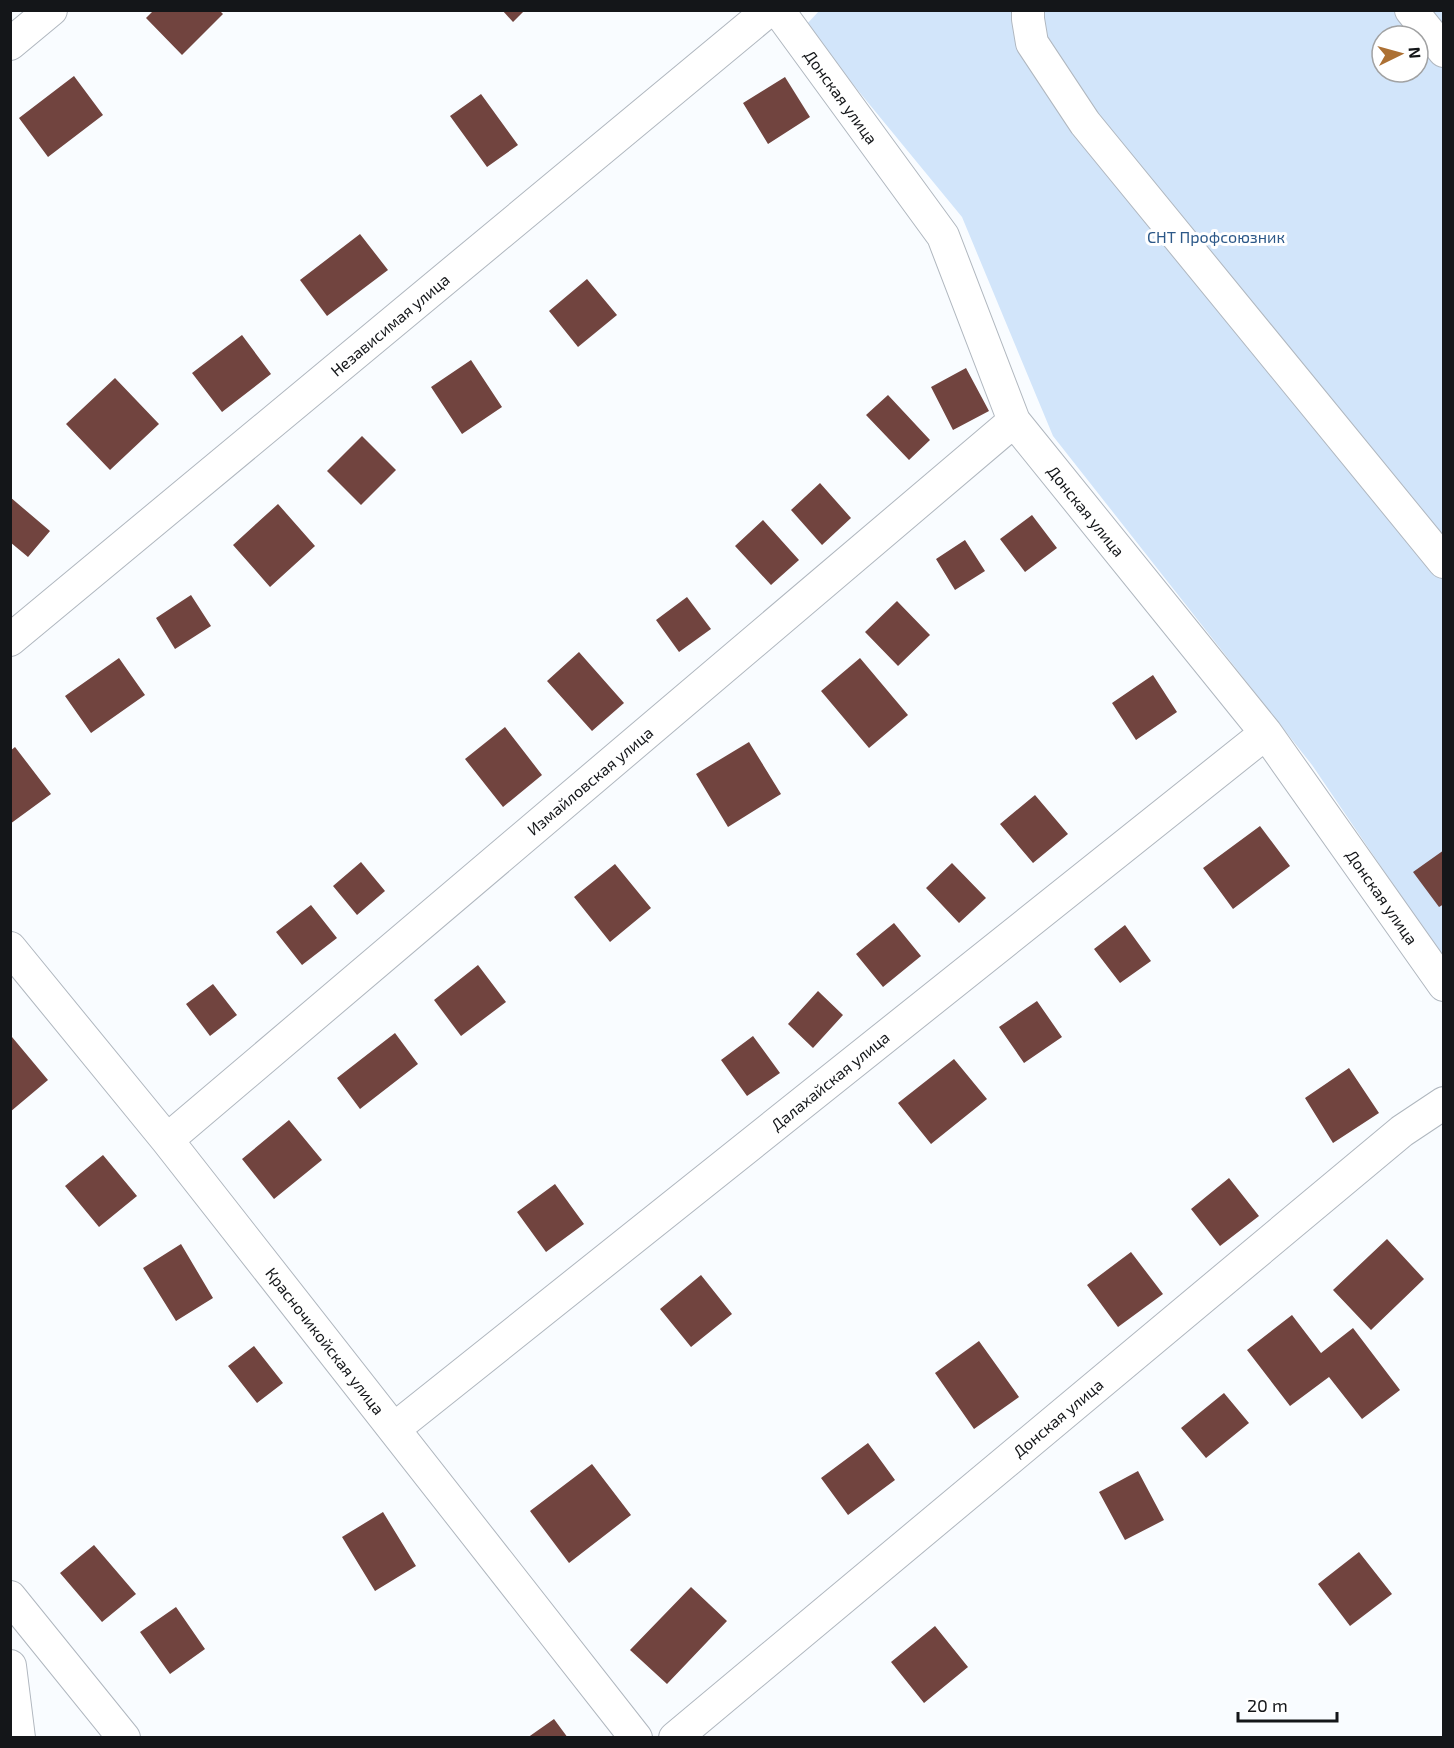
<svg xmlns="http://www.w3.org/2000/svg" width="1454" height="1748" viewBox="0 0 1454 1748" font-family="'Exo 2',sans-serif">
	<rect width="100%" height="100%" fill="#f9fcff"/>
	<path fill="#d2e5fa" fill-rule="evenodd" d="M820,10L1443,11V958L1312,765L1053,436L962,217L805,26ZM1382,36H1418V72H1382Z"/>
	<path fill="#71443f" d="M154,10H219L223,14L182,55L146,18Z
		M502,10H525L513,22Z
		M74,76L103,115L48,157L19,118Z
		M785,77L810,117L768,144L743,103Z
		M481,94L518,145L487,167L450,116Z
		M360,234L388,270L327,316L300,280Z
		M587,279L617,315L578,347L549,311Z
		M242,335L271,374L222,412L192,373Z
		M471,360L502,407L462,434L431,387Z
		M966,368L989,411L953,430L931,387Z
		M115,378L159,424L110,470L66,424Z
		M888,395L930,440L909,460L866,415Z
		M362,436L396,470L361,505L327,471Z
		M820,483L851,518L822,545L791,510Z
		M10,497L50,531L28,557L10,542Z
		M278,504L315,546L270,587L233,545Z
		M1032,515L1057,548L1025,572L1000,539Z
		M763,520L799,560L771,585L735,546Z
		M965,540L985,571L955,590L936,559Z
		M191,595L211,626L175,649L156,618Z
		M687,597L711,629L679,652L656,620Z
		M897,601L930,635L898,666L865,632Z
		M579,652L624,703L592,731L547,681Z
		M119,658L145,695L91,733L65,696Z
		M860,658L908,715L869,748L821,691Z
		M1153,675L1177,712L1136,740L1112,703Z
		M505,727L542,775L503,807L465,759Z
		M749,742L781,794L728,827L696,774Z
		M15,747L51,794L10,824V751Z
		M1035,795L1068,834L1033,863L1000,824Z
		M1260,826L1290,866L1233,909L1203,868Z
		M1444,850V904L1439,907L1413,872Z
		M361,862L385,891L357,915L333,886Z
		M952,863L986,898L959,923L926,888Z
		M615,864L651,908L610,942L574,897Z
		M311,905L337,938L302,965L276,932Z
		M894,923L921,956L883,987L856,954Z
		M1125,925L1151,961L1120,983L1094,949Z
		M478,965L506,1002L461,1036L434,1000Z
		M213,984L237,1015L210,1036L186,1004Z
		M818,991L843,1015L813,1048L788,1024Z
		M1037,1001L1062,1037L1024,1063L999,1027Z
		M395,1033L418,1064L360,1109L337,1078Z
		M753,1036L780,1073L747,1096L721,1060Z
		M12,1037L48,1080L10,1112V1039Z
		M954,1059L987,1099L931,1144L898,1103Z
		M1349,1068L1379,1113L1333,1143L1305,1098Z
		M289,1120L322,1160L274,1199L242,1159Z
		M103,1155L137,1196L99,1227L65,1186Z
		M1229,1178L1259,1216L1220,1246L1191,1209Z
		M555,1184L584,1224L546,1252L517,1212Z
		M1387,1239L1424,1279L1371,1330L1333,1290Z
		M181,1244L213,1298L176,1321L143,1268Z
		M1131,1252L1163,1294L1118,1327L1087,1285Z
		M701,1275L732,1314L691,1347L660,1309Z
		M1292,1315L1321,1353L1353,1328L1400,1390L1362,1419L1329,1377L1290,1406L1247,1350Z
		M979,1341L1019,1397L974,1429L935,1373Z
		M254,1346L283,1383L257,1403L228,1366Z
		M1224,1393L1249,1423L1206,1458L1181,1428Z
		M868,1443L895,1480L848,1515L821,1478Z
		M592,1464L631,1515L569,1563L530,1511Z
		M1138,1471L1164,1520L1125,1540L1099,1492Z
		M383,1512L416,1566L375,1591L342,1537Z
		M94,1545L136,1594L102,1622L60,1573Z
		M1359,1552L1392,1594L1350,1626L1318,1584Z
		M691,1587L727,1621L667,1684L630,1650Z
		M176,1607L205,1649L170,1674L140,1632Z
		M935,1626L968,1667L924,1703L891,1662Z
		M554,1719L568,1738H527Z"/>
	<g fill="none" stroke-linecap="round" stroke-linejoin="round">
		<defs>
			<path id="street" d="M778,10L943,236L1014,421L1266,733L1444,985
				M1028,10V19L1032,43L1085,123L1444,562
				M1411,10L1444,51
				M10,44L51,10
				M10,640L769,10
				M10,948L167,1140L636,1738
				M167,1140L1014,421
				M394,1429L1266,733
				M10,1597L124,1738
				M10,1666L19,1738
				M675,1738L1402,1131L1444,1103"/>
		</defs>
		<use href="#street" stroke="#b0b7bf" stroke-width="34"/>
		<use href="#street" stroke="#fff" stroke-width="32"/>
	</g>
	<g text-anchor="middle" stroke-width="6" stroke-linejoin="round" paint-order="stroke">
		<g font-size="16" fill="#141619" stroke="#fff">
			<text transform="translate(841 97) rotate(54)" y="6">Донская улица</text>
			<text transform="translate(390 325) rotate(-40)" y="6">Независимая улица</text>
			<text transform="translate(1086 511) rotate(51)" y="6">Донская улица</text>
			<text transform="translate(590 781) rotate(-40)" y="6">Измайловская улица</text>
			<text transform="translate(1382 897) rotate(55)" y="6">Донская улица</text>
			<text transform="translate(830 1081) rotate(-39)" y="6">Далахайская улица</text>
			<text transform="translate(325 1341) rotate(52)" y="6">Красночикойская улица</text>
			<text transform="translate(1058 1418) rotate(-40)" y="6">Донская улица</text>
		</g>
		<g font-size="16" fill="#2c5888" stroke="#fff">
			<text x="1216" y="243">СНТ Профсоюзник</text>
		</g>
	</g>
	<rect width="1454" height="1748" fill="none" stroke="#141619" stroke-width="24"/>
	<g transform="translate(1400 54) rotate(85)"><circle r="28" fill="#ffffff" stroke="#a1a2a3" stroke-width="1.5"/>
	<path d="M0-4.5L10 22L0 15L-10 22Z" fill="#ac7033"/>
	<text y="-9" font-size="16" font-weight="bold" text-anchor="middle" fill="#141619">N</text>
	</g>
	<path d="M1238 1712v9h99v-9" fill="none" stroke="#141619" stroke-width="3"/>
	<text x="1247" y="1712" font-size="18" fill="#141619" stroke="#ffffff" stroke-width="4.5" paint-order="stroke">20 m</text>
</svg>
